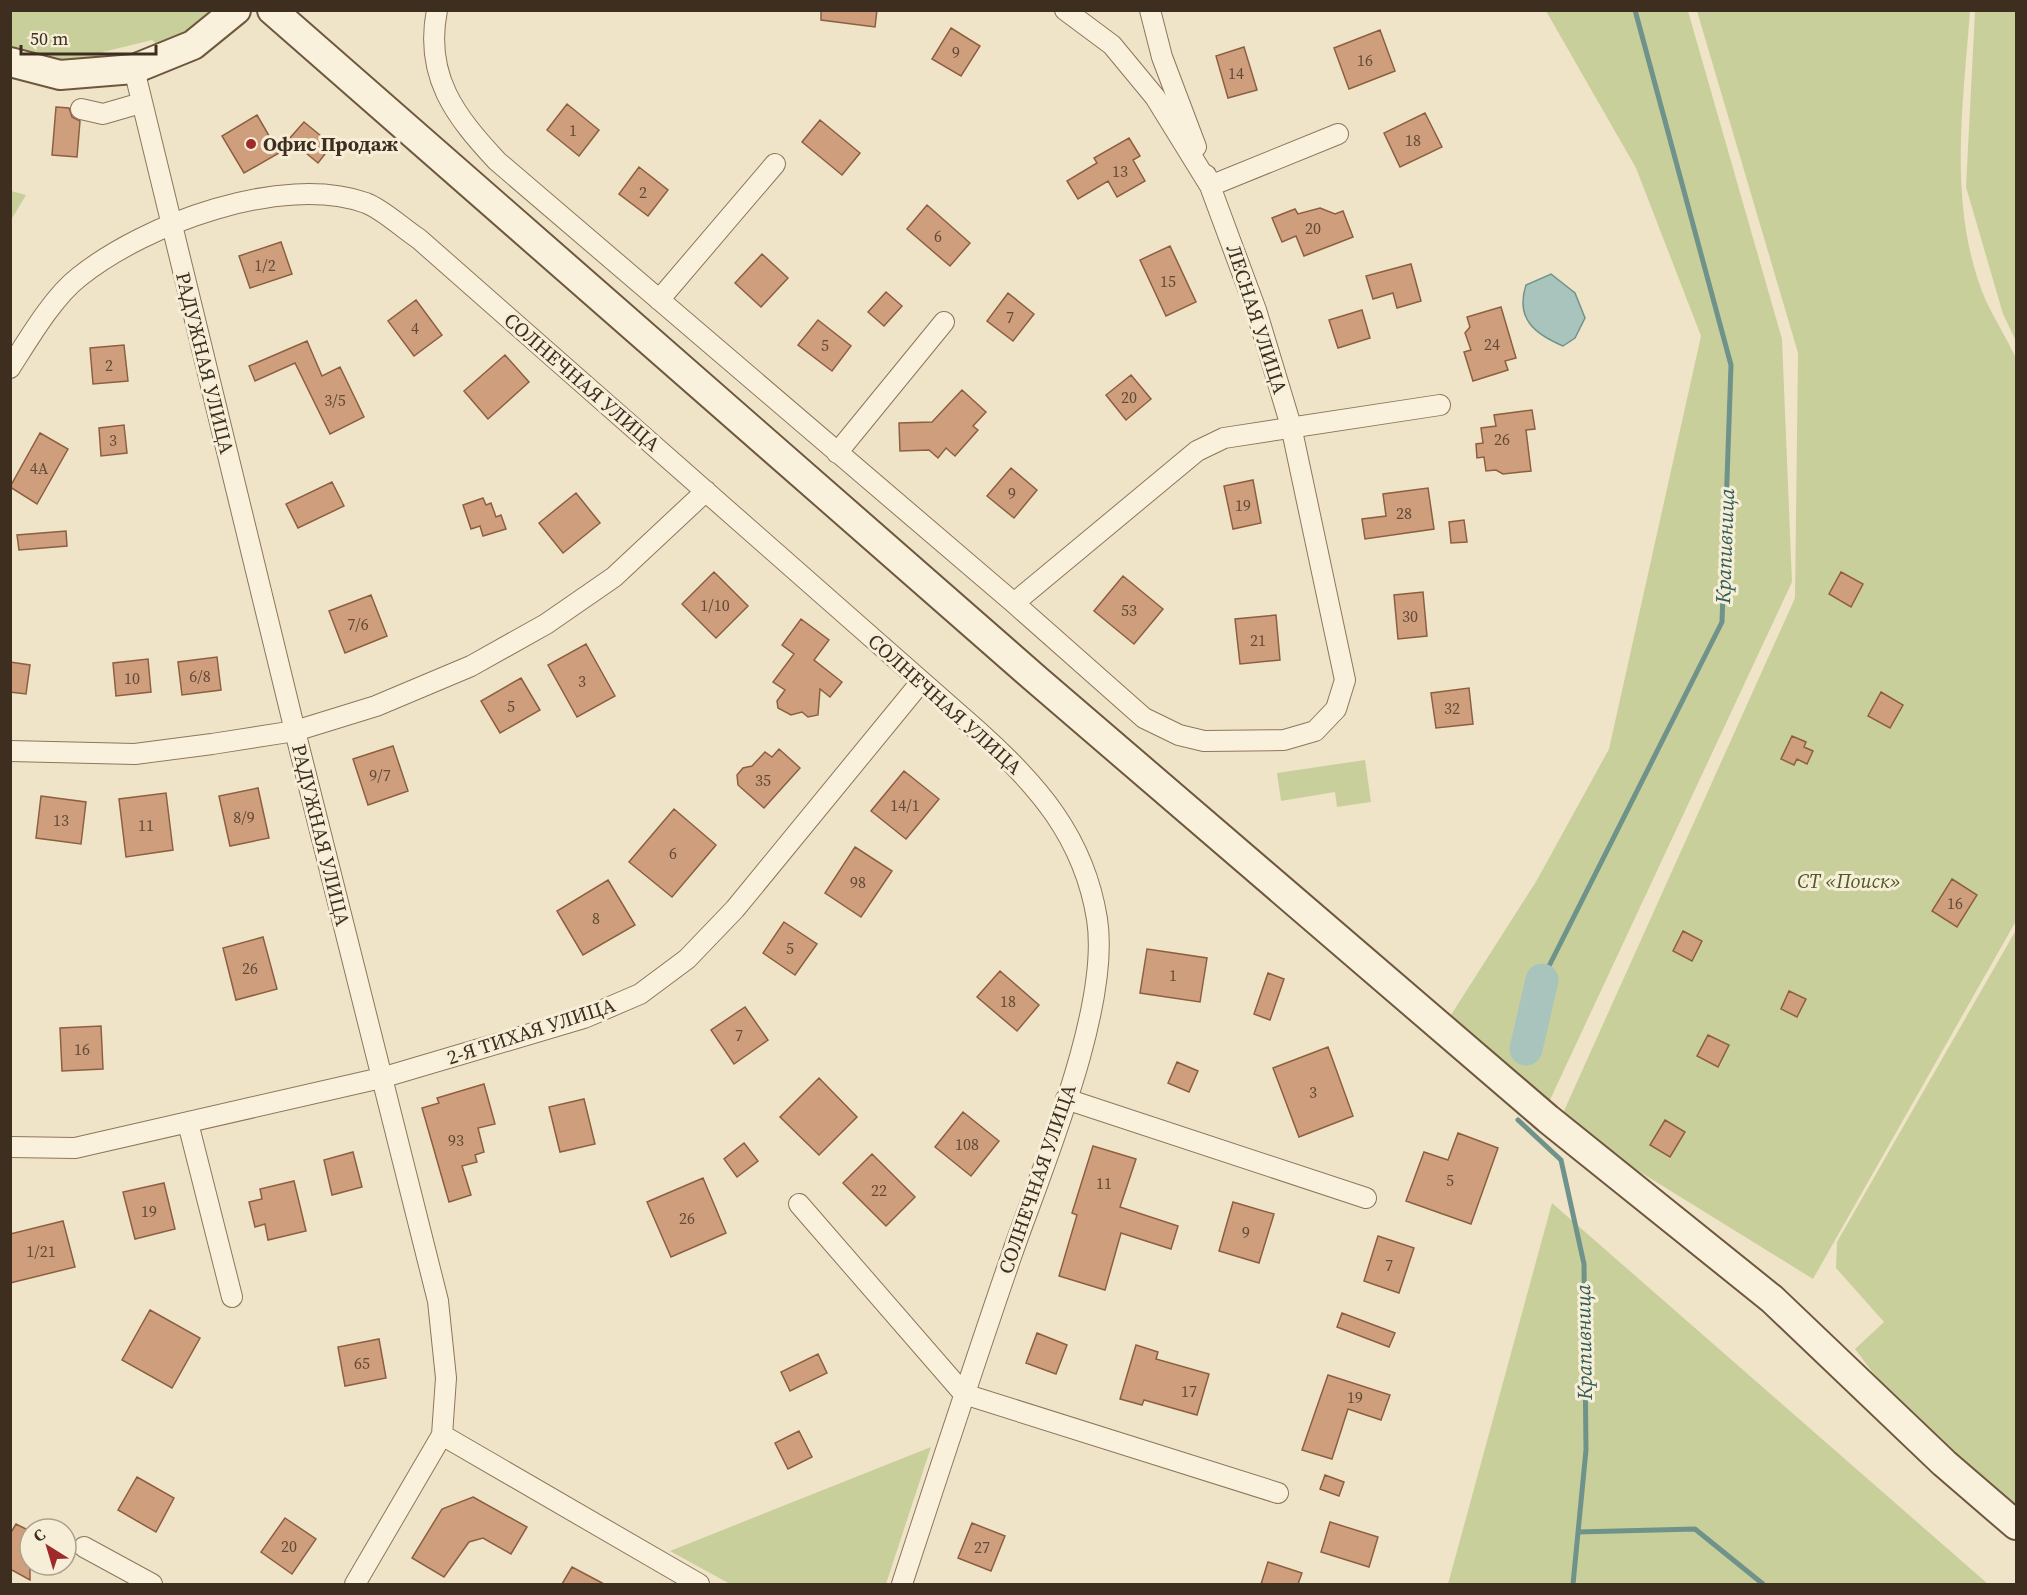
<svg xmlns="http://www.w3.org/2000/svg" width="2027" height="1595" viewBox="0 0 2027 1595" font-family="'Source Serif 4',serif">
	<rect width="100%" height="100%" fill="#f0e4c8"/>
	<path fill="#c9cf9b" d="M10,11H220L162,49L152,40L103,52L101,66L42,58L11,49Z
		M1546,11H1688L1782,339L1792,582L1549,1102L1449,1018L1537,880L1609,749L1701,336L1636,168Z
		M1697,11H1970C1963,107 1947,209 1986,301C1995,320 2007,339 2016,358V921L1813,1279L1559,1122L1795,598L1798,353Z
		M1975,11H2016V341L2003,314L1966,187Z
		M11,191L26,195L11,220L10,191Z
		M1365,760L1371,802L1337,807L1335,792L1281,801L1277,773Z
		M2016,930V1507L1889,1394L1855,1349L1884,1322L1836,1268L1837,1242Z
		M1552,1203L1988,1584H1448Z
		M931,1447L886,1584H730L670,1551Z"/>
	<path fill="#a9c4bc" stroke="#6f938a" stroke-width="1.5" d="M1551,274L1575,293L1585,318L1575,338L1563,346C1535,334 1515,319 1526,285Z"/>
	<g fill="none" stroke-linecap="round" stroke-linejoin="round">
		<path stroke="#6f938a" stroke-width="5" d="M1542,980L1722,622L1731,365L1635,10
			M1518,1120L1561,1160L1584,1264L1586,1450L1573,1584
			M1578,1532L1695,1529L1763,1584"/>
		<path stroke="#a9c4bc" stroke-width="33" d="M1526,1049L1542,980"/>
	</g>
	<path fill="#cf9f7d" stroke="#8d5f41" stroke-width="1.5" d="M821,10H877L875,27L821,20Z
		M951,28L980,46L961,76L932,59Z
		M1380,30L1395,71L1349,89L1334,48Z
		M1244,47L1257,90L1228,98L1216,56Z
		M567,104L599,130L579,156L547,130Z
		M56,107L69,108L72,117L80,121L77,157L52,155Z
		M1425,113L1442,147L1400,167L1384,133Z
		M257,115L279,153L244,173L222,136Z
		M820,120L860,153L842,175L802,142Z
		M304,122L332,145L318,163L289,139Z
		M1129,138L1140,156L1133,160L1145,181L1117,197L1108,181L1078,199L1067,181L1097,163L1094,158Z
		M639,167L668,190L648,216L619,194Z
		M927,205L970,243L950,266L907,229Z
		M1320,208L1335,214L1343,211L1353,237L1304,256L1296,236L1282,242L1272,218L1295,209L1298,214Z
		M281,242L292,274L250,288L239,256Z
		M1170,246L1196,302L1166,316L1140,260Z
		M762,254L788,278L761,307L735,283Z
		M1411,264L1421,301L1397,308L1393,293L1373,299L1366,276Z
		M886,292L902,306L884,326L868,312Z
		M1008,293L1034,314L1013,341L987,321Z
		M416,300L442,335L414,356L388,321Z
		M1501,307L1516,358L1505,361L1508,370L1473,381L1464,352L1471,350L1465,333L1470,327L1467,317Z
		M1362,310L1370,338L1338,348L1329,320Z
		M818,320L851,346L832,371L798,345Z
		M307,341L322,376L340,367L364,417L330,434L295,363L255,381L249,366Z
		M124,345L128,381L93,384L90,348Z
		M505,355L529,382L488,419L464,391Z
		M1131,375L1151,399L1126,420L1106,395Z
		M962,390L986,412L973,426L978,430L955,456L946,448L938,458L929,450L900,451L899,423L932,422Z
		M1532,410L1535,429L1526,430L1531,471L1503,474L1496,470L1486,471L1484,457L1477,458L1476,444L1483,443L1481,428L1496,426L1494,415Z
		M124,425L127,453L101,456L99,428Z
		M40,433L68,449L37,504L10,487Z
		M1011,468L1037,490L1014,518L987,496Z
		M1253,480L1261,523L1233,529L1224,486Z
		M332,482L344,506L298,528L286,504Z
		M1428,488L1434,529L1365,539L1362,519L1386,516L1383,494Z
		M576,493L600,523L563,553L539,523Z
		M483,498L486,505L491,503L496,517L501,515L506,529L483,536L480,526L471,529L463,505Z
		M1464,520L1467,542L1451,543L1449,522Z
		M66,531L67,546L19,550L17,535Z
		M714,572L748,606L716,638L682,604Z
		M1841,572L1863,584L1851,607L1829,594Z
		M1123,576L1163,609L1134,644L1094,611Z
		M1423,592L1427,636L1398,639L1394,595Z
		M371,595L387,636L345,653L329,611Z
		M1276,615L1280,660L1240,664L1235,619Z
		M801,619L829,640L814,660L842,682L830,697L820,689L818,715L808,717L802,712L791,715L778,708L777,701L785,690L773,682L794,654L782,645Z
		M586,644L615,696L577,717L548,665Z
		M217,657L221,690L182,695L178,662Z
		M148,659L151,692L116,696L113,663Z
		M10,662L30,665L26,694L10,692Z
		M521,678L540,710L500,733L481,701Z
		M1469,688L1473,724L1436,728L1431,693Z
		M1881,692L1903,705L1890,728L1868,716Z
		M1792,736L1806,742L1804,747L1813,751L1807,764L1797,759L1794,765L1781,759Z
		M393,746L408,791L368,805L353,759Z
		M779,749L800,768L764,808L738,785L737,775L743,768L752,766L765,752L772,757Z
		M904,771L939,799L906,839L871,811Z
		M258,788L269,838L230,846L219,796Z
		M166,793L173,850L126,857L119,799Z
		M41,796L86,802L81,844L36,838Z
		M674,809L716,845L672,897L629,862Z
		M855,847L892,871L861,917L825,893Z
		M1952,879L1977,895L1957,927L1932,911Z
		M608,880L635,925L583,955L557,911Z
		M784,922L817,944L795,975L763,953Z
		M1683,931L1702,941L1692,961L1673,951Z
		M263,937L277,989L236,1000L223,948Z
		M1147,949L1207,958L1200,1002L1140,993Z
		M1000,971L1039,1005L1017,1031L977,997Z
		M1268,973L1284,979L1270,1020L1254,1014Z
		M1789,991L1806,999L1797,1017L1781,1009Z
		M745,1007L768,1040L734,1064L711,1030Z
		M101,1026L103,1069L62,1071L60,1028Z
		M1708,1035L1729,1045L1718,1067L1697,1056Z
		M1328,1047L1353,1116L1299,1137L1273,1068Z
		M1177,1062L1198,1071L1189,1092L1168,1083Z
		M819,1078L857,1117L819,1155L780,1117Z
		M484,1084L495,1124L478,1128L484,1152L475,1155L477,1162L462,1166L471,1195L449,1202L422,1108L439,1103L437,1098Z
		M584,1099L595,1144L560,1152L549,1107Z
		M963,1112L999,1141L971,1176L935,1147Z
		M1665,1120L1685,1132L1670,1157L1650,1145Z
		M1458,1133L1498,1148L1471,1224L1406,1201L1424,1152L1448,1160Z
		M744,1143L758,1161L737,1177L724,1159Z
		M1093,1146L1136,1159L1120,1207L1178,1226L1171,1249L1121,1233L1105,1290L1059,1276L1077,1215L1072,1213Z
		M353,1152L362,1187L332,1195L324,1160Z
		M872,1154L915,1197L886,1226L843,1183Z
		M703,1178L726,1233L671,1257L647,1202Z
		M294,1181L306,1231L268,1240L265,1224L255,1227L249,1202L262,1199L260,1189Z
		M164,1183L175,1229L135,1239L123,1192Z
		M1233,1202L1274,1214L1259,1263L1219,1251Z
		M63,1221L75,1267L10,1283V1234Z
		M1378,1236L1414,1248L1399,1293L1364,1281Z
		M150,1310L200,1338L172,1388L122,1360Z
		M1342,1313L1395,1333L1389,1347L1337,1327Z
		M1037,1333L1067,1345L1056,1374L1026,1363Z
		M379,1339L386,1378L345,1386L338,1347Z
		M1136,1345L1158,1352L1156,1359L1209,1374L1197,1415L1144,1400L1142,1405L1120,1399Z
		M818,1354L827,1373L790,1391L781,1372Z
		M1328,1375L1390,1395L1381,1420L1348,1409L1332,1459L1302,1450Z
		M799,1431L812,1457L788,1469L775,1443Z
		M1325,1475L1344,1482L1339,1496L1320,1489Z
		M137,1477L174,1498L156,1532L118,1510Z
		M473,1497L527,1527L511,1554L483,1538L469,1542L444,1577L412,1558L442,1509Z
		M285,1518L316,1539L292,1574L261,1552Z
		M1330,1522L1378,1537L1369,1567L1321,1552Z
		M972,1523L1005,1536L991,1571L958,1558Z
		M16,1524L30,1531V1580L10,1569V1534Z
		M1268,1562L1302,1573L1298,1584H1261Z
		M572,1567L604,1584H562Z"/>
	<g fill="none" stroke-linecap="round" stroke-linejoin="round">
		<defs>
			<path id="street" d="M437,10C424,76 455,116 497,161L1014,603L1144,718L1179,735L1204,741L1284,740L1315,731L1336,709L1345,680L1291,426L1256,310L1210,186L1155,97L1112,45L1065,10
				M1150,10L1162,57L1196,147
				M134,69L295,731L438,1301L446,1378L442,1435L355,1584
				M81,109L103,114L141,103
				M1206,175L1210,186L1338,134
				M659,300L775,164
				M10,368C28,340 53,297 79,277C145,224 282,173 366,203C384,210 402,228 419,239L978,731C1037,784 1084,837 1097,919C1111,1007 1042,1168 1012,1254C974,1364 938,1474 902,1584
				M837,453L944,322
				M1014,603L1197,451L1224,438L1440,405
				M10,751L135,754L212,744L295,731L376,706L471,666L546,624L614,577L706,491
				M1066,1099L1366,1198
				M188,1123L232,1297
				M10,1147L75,1148L381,1078L584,1018L640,994L687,959L735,909L921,682
				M799,1204L964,1394L1278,1493
				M442,1435L699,1584
				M84,1547L152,1584"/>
			<path id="secondary" d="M272,10L1037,680L1548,1119L1772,1299L1944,1463L2016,1525
				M10,62L60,75L134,69L193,45L236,10"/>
		</defs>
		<use href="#street" stroke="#8d765c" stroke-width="22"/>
		<use href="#secondary" stroke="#6f573f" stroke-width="32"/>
		<use href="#street" stroke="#faf1dc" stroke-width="20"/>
		<use href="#secondary" stroke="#faf1dc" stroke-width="28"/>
	</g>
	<circle fill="#9e2a2b" stroke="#f7eed8" stroke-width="2" cx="251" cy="144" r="6"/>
	<g text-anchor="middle" stroke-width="6" stroke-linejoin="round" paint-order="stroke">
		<g font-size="16" fill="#624a37">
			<text x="956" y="58">9</text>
			<text x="1365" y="66">16</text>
			<text x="1236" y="79">14</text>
			<text x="573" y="136">1</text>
			<text x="1413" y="146">18</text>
			<text x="1120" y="177">13</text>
			<text x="643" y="198">2</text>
			<text x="1313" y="234">20</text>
			<text x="938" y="242">6</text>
			<text x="265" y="271">1/2</text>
			<text x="1168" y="287">15</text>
			<text x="1010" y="323">7</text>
			<text x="415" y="334">4</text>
			<text x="1492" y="350">24</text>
			<text x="825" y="351">5</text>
			<text x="109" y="371">2</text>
			<text x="1129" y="403">20</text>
			<text x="335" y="406">3/5</text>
			<text x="1502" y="445">26</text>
			<text x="113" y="446">3</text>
			<text x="39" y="474">4А</text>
			<text x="1012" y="499">9</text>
			<text x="1243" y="511">19</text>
			<text x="1404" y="519">28</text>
			<text x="715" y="611">1/10</text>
			<text x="1129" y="616">53</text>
			<text x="1410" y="622">30</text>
			<text x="358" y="630">7/6</text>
			<text x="1258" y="646">21</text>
			<text x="200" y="682">6/8</text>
			<text x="132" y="684">10</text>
			<text x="582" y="687">3</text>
			<text x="511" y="712">5</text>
			<text x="1452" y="714">32</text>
			<text x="380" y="781">9/7</text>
			<text x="763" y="786">35</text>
			<text x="905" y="811">14/1</text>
			<text x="244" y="823">8/9</text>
			<text x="61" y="826">13</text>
			<text x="146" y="831">11</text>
			<text x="673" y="859">6</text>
			<text x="858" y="888">98</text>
			<text x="1955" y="909">16</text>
			<text x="596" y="924">8</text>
			<text x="790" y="954">5</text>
			<text x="250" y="974">26</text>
			<text x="1173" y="981">1</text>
			<text x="1008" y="1007">18</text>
			<text x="739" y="1041">7</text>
			<text x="82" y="1055">16</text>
			<text x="1313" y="1098">3</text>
			<text x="456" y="1146">93</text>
			<text x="967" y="1150">108</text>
			<text x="1450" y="1186">5</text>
			<text x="1104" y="1189">11</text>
			<text x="879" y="1196">22</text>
			<text x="149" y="1217">19</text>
			<text x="687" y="1224">26</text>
			<text x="1246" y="1238">9</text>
			<text x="41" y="1257">1/21</text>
			<text x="1389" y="1271">7</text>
			<text x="362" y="1369">65</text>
			<text x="1189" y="1397">17</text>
			<text x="1355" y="1403">19</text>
			<text x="289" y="1552">20</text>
			<text x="982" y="1553">27</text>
		</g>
		<g font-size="20" font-weight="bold" fill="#3d2e20" stroke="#f7eed8" text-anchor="start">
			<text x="263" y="151">Офис Продаж</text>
		</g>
		<g font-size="20" fill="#3d2e20" stroke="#f7eed8">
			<text transform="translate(1257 319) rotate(72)" y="7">ЛЕСНАЯ УЛИЦА</text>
			<text transform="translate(205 363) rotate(76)" y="7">РАДУЖНАЯ УЛИЦА</text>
			<text transform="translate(582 382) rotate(41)" y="7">СОЛНЕЧНАЯ УЛИЦА</text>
			<text transform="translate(945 704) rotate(42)" y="7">СОЛНЕЧНАЯ УЛИЦА</text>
			<text transform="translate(321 835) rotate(76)" y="7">РАДУЖНАЯ УЛИЦА</text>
			<text transform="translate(531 1031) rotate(-18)" y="7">2-Я ТИХАЯ УЛИЦА</text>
			<text transform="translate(1037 1179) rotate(-71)" y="7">СОЛНЕЧНАЯ УЛИЦА</text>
		</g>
		<g font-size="20" font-style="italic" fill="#4d5a26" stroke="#f7eed8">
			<text x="1849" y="888">СТ «Поиск»</text>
		</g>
		<g font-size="21" font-style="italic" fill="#2f5d5a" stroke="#f7eed8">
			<text transform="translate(1725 546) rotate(-88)" y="7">Крапивница</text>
			<text transform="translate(1584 1342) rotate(-91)" y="7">Крапивница</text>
		</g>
	</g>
	<rect width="2027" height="1595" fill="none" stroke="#3d2e20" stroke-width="24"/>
	<g transform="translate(48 1547) rotate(323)"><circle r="28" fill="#f7eed8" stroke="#ada18e" stroke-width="1.5"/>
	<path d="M0-4.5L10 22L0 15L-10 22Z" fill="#9e2a2b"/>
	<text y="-9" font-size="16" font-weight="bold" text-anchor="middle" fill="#3d2e20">С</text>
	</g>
	<path d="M21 45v9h135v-9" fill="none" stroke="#3d2e20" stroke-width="3"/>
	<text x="30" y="45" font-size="18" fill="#3d2e20" stroke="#f7eed8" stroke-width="4.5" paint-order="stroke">50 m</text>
</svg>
